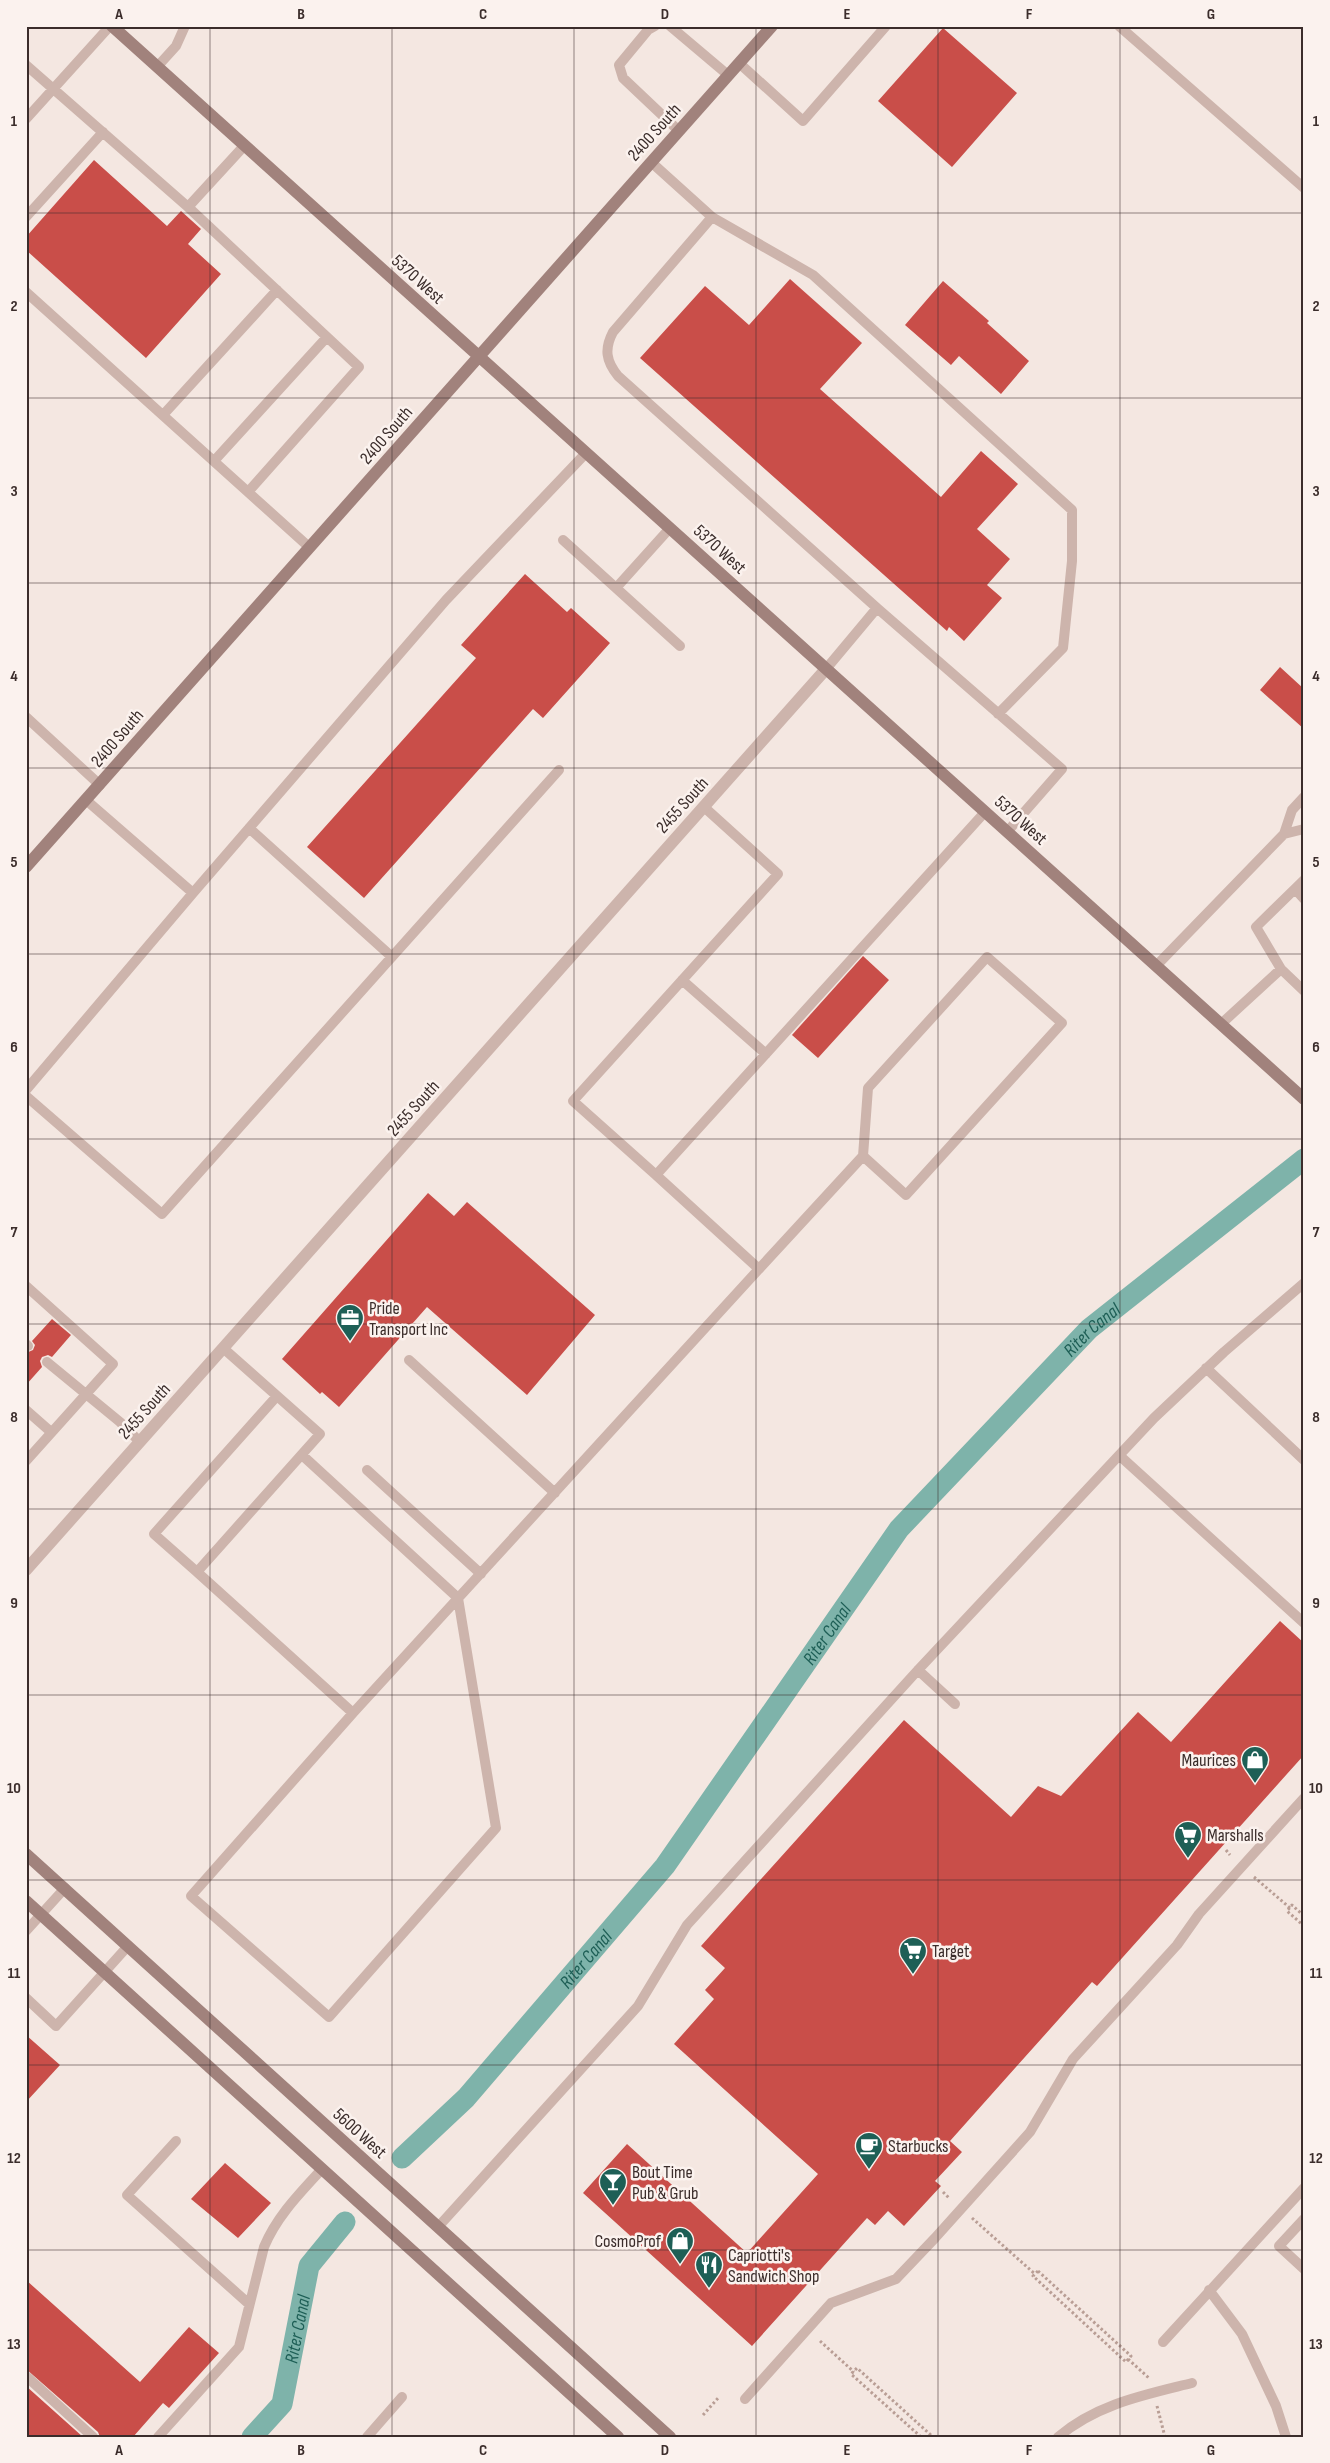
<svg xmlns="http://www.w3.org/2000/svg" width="1330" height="2463" viewBox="0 0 1330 2463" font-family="'Sofia Sans Condensed',sans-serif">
	<rect width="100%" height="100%" fill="#f4e7e1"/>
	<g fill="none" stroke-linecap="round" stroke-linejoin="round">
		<g stroke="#7eb3aa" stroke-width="21">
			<path id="s1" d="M402,2158L466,2098L665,1866L899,1529L1089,1329L1304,1159"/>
			<path id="s2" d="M252,2437L282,2404L309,2266L345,2222"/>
		</g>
	</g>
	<path fill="#c94e49" d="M943,28L1017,93L952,167L878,101Z
		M94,160L167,226L181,211L201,229L188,244L221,274L146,358L26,250V237Z
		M790,279L862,343L820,389L941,497L981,451L1018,484L977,529L1010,559L987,585L1002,598L964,641L949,627L947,631L640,358L705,286L749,325Z
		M943,281L989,321L987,323L1029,361L1001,394L959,356L951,365L905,325Z
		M525,574L567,612L571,608L610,643L543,718L533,709L364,898L307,847L476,658L461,645Z
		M1280,667L1304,689V729L1260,690Z
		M863,956L889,980L818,1058L792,1035Z
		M428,1193L454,1216L467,1202L595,1315L527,1395L427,1307L339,1407L322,1392L320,1394L282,1359Z
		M52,1319L71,1335L52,1357L48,1355L42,1357L40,1361L42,1367L26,1385V1353L33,1350L35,1345L32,1341Z
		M1280,1621L1304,1643V1755L1097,1986L1092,1982L950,2141L962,2152L935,2181L941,2186L904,2226L888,2211L875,2225L867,2218L752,2346L583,2193L627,2144L747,2253L818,2174L674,2044L714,1999L705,1990L725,1968L701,1946L904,1720L1011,1817L1038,1786L1061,1796L1138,1712L1171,1742Z
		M26,2035L60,2065L26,2102Z
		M225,2163L271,2203L238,2238L191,2199Z
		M26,2280L140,2382L189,2327L219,2353L169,2408L163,2403L133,2437H100L98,2432L26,2369Z
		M26,2386L83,2437H26Z"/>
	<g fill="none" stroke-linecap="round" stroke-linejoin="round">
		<path stroke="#b99e95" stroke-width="3" stroke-dasharray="2.5 2.5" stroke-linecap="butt" d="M1226,1850L1230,1855
			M1254,1877L1290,1908
			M1304,1916L1292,1905L1287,1911L1304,1926
			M943,2192L949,2198
			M972,2218L1035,2274
			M1038,2271L1131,2356L1126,2362L1033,2276Z
			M820,2341L854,2372
			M1128,2359L1150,2379
			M1157,2406L1165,2437
			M703,2415L719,2397
			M921,2437L851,2374L857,2368L933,2437"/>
		<path stroke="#cdb4ac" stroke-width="10" d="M655,26L648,30L619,65L623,78L679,131
			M670,26L728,75
			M1119,26L1304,188
			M739,63L803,121L886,26
			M26,65L188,207
			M157,67L176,46L185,26
			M26,119L110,26
			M244,146L188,207L359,367L248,492
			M651,162L712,217L613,332C604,349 606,361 618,376L877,608
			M26,217L103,132
			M712,217L813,275L1072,510V561L1063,648L998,714
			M26,292L309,547
			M163,415L277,290
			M214,461L327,337
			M563,540L616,588L670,528
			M616,588L680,646
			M826,669L877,608L1062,769L1007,832
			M26,717L100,785
			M249,828L392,957
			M1284,834L1304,829
			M1295,889L1304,899
			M193,893L446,600L586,453
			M1156,966L1284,834L1292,810L1304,797
			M1281,969L1256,927L1304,880
			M682,980L766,1054
			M1221,1024L1281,969L1304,991
			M26,1090L193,893L86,800
			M26,1096L162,1214L559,770
			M656,1175L573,1101L778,874L704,807
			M759,1269L863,1156L906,1195L1062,1023L987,957L868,1088L863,1156
			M26,1286L113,1364L26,1461
			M26,1344L28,1346
			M223,1348L320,1434L197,1572L353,1713L759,1269L656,1175L985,812
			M409,1360L555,1493
			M47,1362L120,1422L140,1442
			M1206,1368L1304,1460
			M26,1410L51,1432
			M302,1455L458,1598L496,1828L329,2017L191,1896L353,1713
			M1120,1456L1304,1623
			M367,1470L481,1574
			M197,1572L154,1534L277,1396
			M918,1670L955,1704
			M26,1931L65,1888
			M26,1998L56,2026L128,1946
			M176,2141L127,2195L249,2304
			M1304,2219L1279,2246L1304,2269
			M438,2227L638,2006L687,1925L918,1670L1154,1418L1224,1352L1304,1283
			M1209,2290L1242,2334L1276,2406L1286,2437
			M1163,2342L1304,2188
			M26,2376L93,2437
			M745,2399L831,2303L896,2279L935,2238L1030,2132L1073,2059L1177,1945L1199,1914L1304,1798
			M158,2437L239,2347L264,2247C277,2216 300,2193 322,2169
			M367,2437L402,2397
			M1058,2437C1097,2404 1144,2395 1192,2383"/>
		<path stroke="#cdb4ac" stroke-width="12" d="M26,1570L826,669"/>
		<path stroke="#a1827c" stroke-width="12" d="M112,26L1304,1099
			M26,867L772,26
			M26,1854L670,2437
			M26,1901L618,2437"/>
	</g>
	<path fill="none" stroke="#3b2d2b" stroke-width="1" stroke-opacity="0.55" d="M210,26V2437M392,26V2437M574,26V2437M756,26V2437M938,26V2437M1120,26V2437M26,213H1304M26,398H1304M26,583H1304M26,768H1304M26,954H1304M26,1139H1304M26,1324H1304M26,1509H1304M26,1695H1304M26,1880H1304M26,2065H1304M26,2250H1304"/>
	<defs>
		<symbol id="office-pin" viewBox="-11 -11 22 30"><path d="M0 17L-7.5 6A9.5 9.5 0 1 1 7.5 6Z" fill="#1e5f56" stroke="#fbf2ee"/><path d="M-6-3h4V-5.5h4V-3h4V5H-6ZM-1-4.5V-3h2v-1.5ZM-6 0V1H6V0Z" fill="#fff"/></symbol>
		<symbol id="shop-pin" viewBox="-11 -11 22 30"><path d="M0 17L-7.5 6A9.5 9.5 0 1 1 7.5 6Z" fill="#1e5f56" stroke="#fbf2ee"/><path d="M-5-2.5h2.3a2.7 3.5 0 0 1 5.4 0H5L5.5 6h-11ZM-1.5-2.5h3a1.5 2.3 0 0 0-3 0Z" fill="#fff"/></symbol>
		<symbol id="supermarket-pin" viewBox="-11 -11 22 30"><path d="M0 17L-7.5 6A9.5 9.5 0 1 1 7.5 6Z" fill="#1e5f56" stroke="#fbf2ee"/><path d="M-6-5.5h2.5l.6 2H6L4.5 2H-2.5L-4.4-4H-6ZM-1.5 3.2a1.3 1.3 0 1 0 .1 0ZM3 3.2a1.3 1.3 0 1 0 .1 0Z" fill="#fff"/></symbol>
		<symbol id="cafe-pin" viewBox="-11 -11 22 30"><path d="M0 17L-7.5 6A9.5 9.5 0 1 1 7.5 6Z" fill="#1e5f56" stroke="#fbf2ee"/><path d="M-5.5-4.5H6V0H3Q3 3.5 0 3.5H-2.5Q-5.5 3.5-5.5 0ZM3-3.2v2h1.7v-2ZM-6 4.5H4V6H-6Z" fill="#fff"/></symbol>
		<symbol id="bar-pin" viewBox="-11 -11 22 30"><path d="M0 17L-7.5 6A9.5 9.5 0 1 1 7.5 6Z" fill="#1e5f56" stroke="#fbf2ee"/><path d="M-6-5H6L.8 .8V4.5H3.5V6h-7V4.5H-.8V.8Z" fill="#fff"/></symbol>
		<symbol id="restaurant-pin" viewBox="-11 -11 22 30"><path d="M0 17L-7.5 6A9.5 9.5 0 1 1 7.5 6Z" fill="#1e5f56" stroke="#fbf2ee"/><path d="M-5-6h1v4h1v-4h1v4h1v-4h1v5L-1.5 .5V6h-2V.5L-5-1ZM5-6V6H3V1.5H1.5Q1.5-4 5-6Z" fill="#fff"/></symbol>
	</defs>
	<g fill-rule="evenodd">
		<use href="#office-pin" x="334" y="1302" width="32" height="43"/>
		<use href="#shop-pin" x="1239" y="1744" width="32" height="43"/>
		<use href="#supermarket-pin" x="1172" y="1819" width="32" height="43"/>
		<use href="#supermarket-pin" x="897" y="1935" width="32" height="43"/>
		<use href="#cafe-pin" x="853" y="2130" width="32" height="43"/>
		<use href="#bar-pin" x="597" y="2166" width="32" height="43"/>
		<use href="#shop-pin" x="664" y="2225" width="32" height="43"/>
		<use href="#restaurant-pin" x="693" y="2249" width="32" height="43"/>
	</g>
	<g text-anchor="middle" stroke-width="5" stroke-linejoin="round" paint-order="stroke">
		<g font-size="18" fill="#3b2d2b" stroke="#fbf2ee">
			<text transform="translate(654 132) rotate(-48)" y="6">2400 South</text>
			<text transform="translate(418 279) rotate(42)" y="6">5370 West</text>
			<text transform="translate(386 435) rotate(-49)" y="6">2400 South</text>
			<text transform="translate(720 549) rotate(42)" y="6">5370 West</text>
			<text transform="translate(117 738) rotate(-49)" y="6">2400 South</text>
			<text transform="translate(682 805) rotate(-48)" y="6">2455 South</text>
			<text transform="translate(1021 820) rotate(42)" y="6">5370 West</text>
			<text transform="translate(413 1108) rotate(-48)" y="6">2455 South</text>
			<text transform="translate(144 1411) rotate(-48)" y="6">2455 South</text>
			<text transform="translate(360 2133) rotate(42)" y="6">5600 West</text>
		</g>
		<g font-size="18" fill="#3b2d2b" stroke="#fbf2ee" text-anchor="start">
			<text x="369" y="1314">Pride<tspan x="369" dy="21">Transport Inc</tspan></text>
			<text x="1236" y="1766" text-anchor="end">Maurices</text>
			<text x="1207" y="1841">Marshalls</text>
			<text x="932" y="1957">Target</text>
			<text x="888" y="2152">Starbucks</text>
			<text x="632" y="2178">Bout Time<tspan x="632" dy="21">Pub &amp; Grub</tspan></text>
			<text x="661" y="2247" text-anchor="end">CosmoProf</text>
			<text x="728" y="2261">Capriotti's<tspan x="728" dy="21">Sandwich Shop</tspan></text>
		</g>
		<g font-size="19" font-style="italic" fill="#1e5f56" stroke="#fbf2ee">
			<text dy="7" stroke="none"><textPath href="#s1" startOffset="1081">Riter Canal</textPath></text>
			<text dy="7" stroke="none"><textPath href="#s1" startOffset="676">Riter Canal</textPath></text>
			<text dy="7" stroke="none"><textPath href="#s1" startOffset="271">Riter Canal</textPath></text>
			<text dy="7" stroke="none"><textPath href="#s2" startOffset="121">Riter Canal</textPath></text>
		</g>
	</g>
	<rect width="1330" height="2463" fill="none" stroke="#fbf2ee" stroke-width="55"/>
	<rect x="28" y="28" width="1274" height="2408" fill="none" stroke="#3b2d2b" stroke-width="2"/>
	<g font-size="16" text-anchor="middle" font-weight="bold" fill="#3b2d2b">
		<text x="119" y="19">A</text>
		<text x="301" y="19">B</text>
		<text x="483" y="19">C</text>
		<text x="665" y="19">D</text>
		<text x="847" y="19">E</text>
		<text x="1029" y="19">F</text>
		<text x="1211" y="19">G</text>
		<text x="14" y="126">1</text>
		<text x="1316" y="126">1</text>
		<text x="14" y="311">2</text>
		<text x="1316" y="311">2</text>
		<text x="14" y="496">3</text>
		<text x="1316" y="496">3</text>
		<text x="14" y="681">4</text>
		<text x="1316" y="681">4</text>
		<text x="14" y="867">5</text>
		<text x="1316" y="867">5</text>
		<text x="14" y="1052">6</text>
		<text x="1316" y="1052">6</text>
		<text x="14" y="1237">7</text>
		<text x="1316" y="1237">7</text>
		<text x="14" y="1422">8</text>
		<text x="1316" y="1422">8</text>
		<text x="14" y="1608">9</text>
		<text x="1316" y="1608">9</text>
		<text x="14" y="1793">10</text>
		<text x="1316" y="1793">10</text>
		<text x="14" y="1978">11</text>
		<text x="1316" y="1978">11</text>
		<text x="14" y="2163">12</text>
		<text x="1316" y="2163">12</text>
		<text x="14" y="2349">13</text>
		<text x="1316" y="2349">13</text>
		<text x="119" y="2455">A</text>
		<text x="301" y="2455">B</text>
		<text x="483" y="2455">C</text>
		<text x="665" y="2455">D</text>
		<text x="847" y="2455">E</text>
		<text x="1029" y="2455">F</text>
		<text x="1211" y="2455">G</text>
	</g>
</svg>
